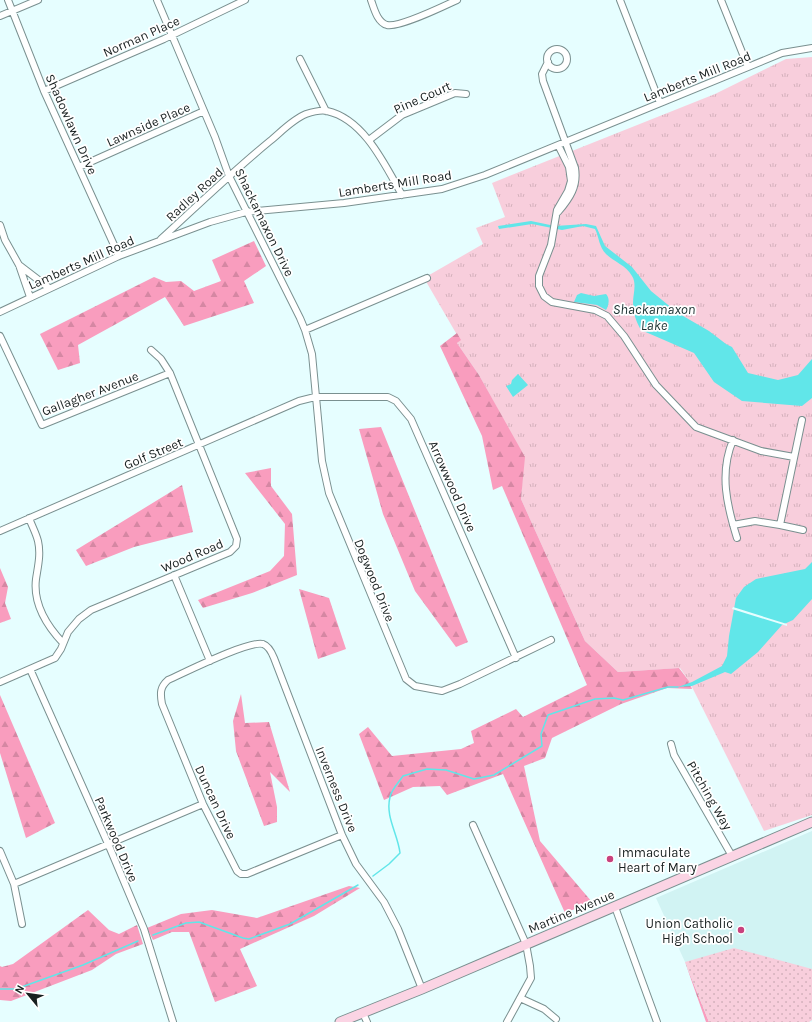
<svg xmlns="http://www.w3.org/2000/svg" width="812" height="1022" viewBox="0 0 812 1022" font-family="Karla,sans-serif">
	<defs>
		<pattern id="grass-tufts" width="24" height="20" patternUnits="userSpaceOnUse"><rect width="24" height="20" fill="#f8cedc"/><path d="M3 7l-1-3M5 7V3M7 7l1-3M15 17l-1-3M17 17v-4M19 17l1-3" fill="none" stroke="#d4b1bc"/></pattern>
		<pattern id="forest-firs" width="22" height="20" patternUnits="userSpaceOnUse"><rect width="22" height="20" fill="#f99dbe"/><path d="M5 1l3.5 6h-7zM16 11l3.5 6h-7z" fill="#d587a3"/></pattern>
		<pattern id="park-dots" width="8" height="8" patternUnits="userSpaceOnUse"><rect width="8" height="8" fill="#f8cedc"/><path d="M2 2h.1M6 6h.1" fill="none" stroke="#d4b1bc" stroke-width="1.8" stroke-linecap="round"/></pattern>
	</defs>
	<rect width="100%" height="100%" fill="#e6feff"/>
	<path fill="#d1f3f3" d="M812,831V1020L809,1022H709L685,962L656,898Z"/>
	<path fill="url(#grass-tufts)" d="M812,57V815L764,831L689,681L680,668L618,672L585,641L521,499L524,457L479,375L457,343L460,340L424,278L483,244L476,228L505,217L492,183L715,94L786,59Z"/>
	<path fill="url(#forest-firs)" d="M254,241L266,266L244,281L254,303L184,326L165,297L78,345L80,363L58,370L40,334L154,277L166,282L181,281L194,291L221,281L212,260Z
		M457,333L461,340L457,343L479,375L525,457L521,499L585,641L618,672L679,668L689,681L692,689L667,688L621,704L552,738L545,758L524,766L540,841L592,902L565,913L503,774L447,795L440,786L413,787L384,800L359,734L368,727L392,756L461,749L474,743L471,731L516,709L523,717L587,685L502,486L493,490L482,436L440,346Z
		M381,427L468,642L456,647L415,591L383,514L359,429Z
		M271,468V486L292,514L297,575L252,593L203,608L198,600L270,571L284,556L285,524L245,473Z
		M182,485L193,532L134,547L86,566L76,550Z
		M0,568L8,587L5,603L11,619L0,623Z
		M299,589L329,598L346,649L318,659Z
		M241,694L245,723L269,722L290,792L270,772L277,807V822L264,826L236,751L233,721Z
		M0,695L55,823L26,838L0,753Z
		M349,886L360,888L314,916L240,949L257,986L215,1002L189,932H172L153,940L147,928L181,914L212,910L257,918Z
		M88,910L109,930L119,934L137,925L143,944L116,954L92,970L11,1001L0,1000V966L2,967L13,964Z
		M685,962L709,1022H706Z"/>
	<path fill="url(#park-dots)" d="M734,948L812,969V1020L809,1022H709L685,962Z"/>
	<path fill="#61e6e9" d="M531,221L555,226L586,224L596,226L605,246L632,267L651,291L678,313L709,331L726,344L732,347L748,373L778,380L798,375L812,359V398L802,406L742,401L714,382L694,353L641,330C636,321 633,313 633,303C633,294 637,284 632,276C626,265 614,262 606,254C599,247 599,237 595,229L583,226L562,230L532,224L499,229L498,226Z
		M581,293L594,296L606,294C610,298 609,305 606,310L597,305L574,302L577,295Z
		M518,374L528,385L513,397L506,386L511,384L512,380Z
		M812,562V599L793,620L782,625L758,652L731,674L725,672L692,686L678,687L692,682L722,666L727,656L729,636L736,598L744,587L756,579L805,569Z"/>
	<path fill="#e6feff" d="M733,607L787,624V626L732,609Z"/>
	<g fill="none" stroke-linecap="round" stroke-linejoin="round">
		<path stroke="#61e6e9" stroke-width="1.5" d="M373,876L389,864L400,853C398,834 385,817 390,797C391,790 399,782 403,776L427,769L446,770L474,779L494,775L542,746L541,734L548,715L595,699L614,698L623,700L668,687H678
			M153,935L186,923L199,922L243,938L249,939L290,924L358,885
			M0,989H16L83,965L138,941"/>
		<defs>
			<path id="minor" d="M8,0L44,91L119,256
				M157,0L215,137L229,176L300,318L305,330L312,354L322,461L329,493L406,679L415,686L442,691L460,684L551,640
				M371,0C374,8 377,22 387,25C399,28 444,6 457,0
				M620,0L660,103
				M721,0L748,67
				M0,16L38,0
				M547 59a10 10 0 1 1 20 0a10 10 0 1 1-20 0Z
				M300,59L326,111
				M548,62L542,74L543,81L575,168C578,186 570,198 558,212
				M44,91L164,39L245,0
				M369,140L402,115L455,93L466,94
				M558,145L569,167L571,181L568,191L557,210L551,245L539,276V286L544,296L552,302L595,310L607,316L624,336L656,385L696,427L761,451L794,457
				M79,167L204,111
				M0,225L5,240L19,265L30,297
				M161,239C197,206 232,172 270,141C281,132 293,119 306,114C312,112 322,110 327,111C364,119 385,165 402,195
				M19,265L49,288
				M0,312L119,256L210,222L246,212L344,203L442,189L485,175L782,53L812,48
				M305,330L427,278
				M0,336L42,425L170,373
				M733,440C719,473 727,506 737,538
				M29,518C32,526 36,533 38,541C41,554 38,566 36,579C33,603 47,626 63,643
				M733,525L755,521L780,525L802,420
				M780,525L803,530
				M0,531L299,401L315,397H388L396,401L411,419L516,658
				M174,575L210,661
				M30,669L109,846L144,929L173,1022
				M0,682L55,658L61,649L68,632L79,619L91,610L230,552L236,546L237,539L170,373L161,359L151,350
				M671,744L674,755L732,856
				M473,825L526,944L530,966L531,978L507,1022
				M342,835L247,874H241L237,871L203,804L162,704C160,693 160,687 168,680C184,673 249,640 263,644C269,646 272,653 274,658L342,835L356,864L384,902L398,929L422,989
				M0,851L14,884L22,924
				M14,884L203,804
				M615,907L657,1022
				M520,998L544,1009L556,1019
				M363,1013L367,1022"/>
			<path id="secondary" d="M340,1022L422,989L812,822"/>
		</defs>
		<use href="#minor" stroke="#7a9090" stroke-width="8"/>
		<use href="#secondary" stroke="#7a9090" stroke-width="11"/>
		<use href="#minor" stroke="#fff" stroke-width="6"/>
		<use href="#secondary" stroke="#fbd4e4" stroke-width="9"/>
	</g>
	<g fill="#c9417d" stroke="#fff" stroke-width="1.5">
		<circle cx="610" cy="859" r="4"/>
		<circle cx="741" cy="930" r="4"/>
	</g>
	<g text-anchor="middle" stroke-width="3.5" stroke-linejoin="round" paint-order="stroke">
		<g font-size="13" fill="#182020" stroke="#fff">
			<text transform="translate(141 36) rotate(-24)" y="5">Norman Place</text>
			<text transform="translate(697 76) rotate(-22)" y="5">Lamberts Mill Road</text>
			<text transform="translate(422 97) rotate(-24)" y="5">Pine Court</text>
			<text transform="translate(72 124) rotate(66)" y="5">Shadowlawn Drive</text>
			<text transform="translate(148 124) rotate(-24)" y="5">Lawnside Place</text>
			<text transform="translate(395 183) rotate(-9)" y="5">Lamberts Mill Road</text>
			<text transform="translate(194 194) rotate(-43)" y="5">Radley Road</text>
			<text transform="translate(265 222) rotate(64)" y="5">Shackamaxon Drive</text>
			<text transform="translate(81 262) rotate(-24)" y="5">Lamberts Mill Road</text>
			<text transform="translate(90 393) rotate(-21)" y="5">Gallagher Avenue</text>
			<text transform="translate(153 453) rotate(-23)" y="5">Golf Street</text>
			<text transform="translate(453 486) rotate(66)" y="5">Arrowwood Drive</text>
			<text transform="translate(192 555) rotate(-23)" y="5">Wood Road</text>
			<text transform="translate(375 580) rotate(68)" y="5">Dogwood Drive</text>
			<text transform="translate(337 789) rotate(68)" y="5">Inverness Drive</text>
			<text transform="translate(710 795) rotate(60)" y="5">Pitching Way</text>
			<text transform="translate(216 802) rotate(65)" y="5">Duncan Drive</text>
			<text transform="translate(117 839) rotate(67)" y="5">Parkwood Drive</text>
			<text transform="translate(571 911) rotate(-23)" y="5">Martine Avenue</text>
		</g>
		<g font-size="13" fill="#182020" stroke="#fff" text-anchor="start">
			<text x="618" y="857">Immaculate<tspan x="618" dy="15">Heart of Mary</tspan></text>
			<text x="733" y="928" text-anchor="end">Union Catholic<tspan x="733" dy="15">High School</tspan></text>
		</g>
		<g font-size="14" font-style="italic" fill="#193030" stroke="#fff">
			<text x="654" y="314">Shackamaxon<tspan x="654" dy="16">Lake</tspan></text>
		</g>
	</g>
	<g transform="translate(28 994) rotate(299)" stroke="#ffffff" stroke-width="3" paint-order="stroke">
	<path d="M0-3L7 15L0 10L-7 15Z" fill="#182020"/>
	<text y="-6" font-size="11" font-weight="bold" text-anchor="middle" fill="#182020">N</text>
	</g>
</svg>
